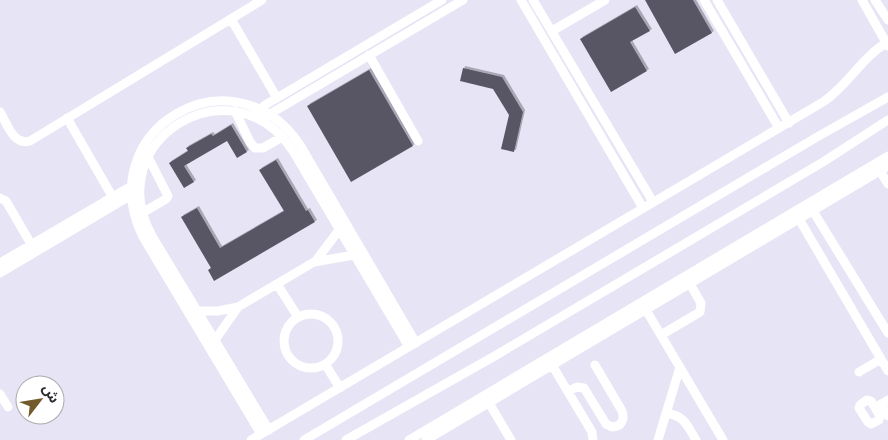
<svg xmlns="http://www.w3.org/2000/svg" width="888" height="440" viewBox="0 0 888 440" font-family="Roboto,'Noto Sans Arabic',sans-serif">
	<defs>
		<filter id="shadow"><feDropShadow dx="2" dy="-2" stdDeviation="0" flood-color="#0004"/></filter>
	</defs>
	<rect width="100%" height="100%" fill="#e6e4f5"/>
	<path fill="#595765" filter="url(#shadow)" d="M645,0H693L712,33L675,54Z
		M635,7L650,31L630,42L647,71L611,92L580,39Z
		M463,68L502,77L523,112L514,152L501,149L509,115L493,89L460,81Z
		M369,70L413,146L351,182L307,106Z
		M231,125L247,152L237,158L227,141L184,166L194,182L184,188L169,163L188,151L186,148L211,134L213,136Z
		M276,160L306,211L308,210L315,222L214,281L208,270L211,268L181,217L197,208L220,248L284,211L259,170Z"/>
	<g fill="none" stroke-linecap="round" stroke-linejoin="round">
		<path stroke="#fff" stroke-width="9" d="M521,0L643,208
			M533,0L653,202
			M704,0L779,128
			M717,0L789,123
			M862,0L888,46
			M875,0L888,20
			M231,19L277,98
			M552,31L605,0
			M369,55L418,141
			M235,111L250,142L255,148H263L282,137
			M0,112C7,123 13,146 30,141L262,0
			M256,113L265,105L442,0
			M265,117L463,0
			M67,118L112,196
			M880,171L888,184
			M0,198L6,201L31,244
			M813,211L888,333
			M142,213L166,199L168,196L148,157
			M799,219L888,371
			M315,262L339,230
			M0,263L135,184
			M0,273L135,193
			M277,284L298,317
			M646,310L723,440
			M197,311H218L238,307L314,262L354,255
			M284 341a27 27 0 1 1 54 0a27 27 0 1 1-54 0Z
			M661,335L700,312L701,303L690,284
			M215,340L238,307
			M325,364L340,388
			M552,365L592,432L593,440
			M859,372L881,359
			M568,391L577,387L584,388L606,424L612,427C621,427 625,420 622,411L595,365
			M0,394L8,407
			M867,400L871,401L880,416L879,420L871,424L868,422L859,408L860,405Z
			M489,403L511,440
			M881,404L888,416
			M875,408L888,400
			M666,413C685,416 687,425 696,440
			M269,430L152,236C99,140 232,59 293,151L409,347
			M261,434L143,237C90,130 233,46 300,145L416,343
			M251,440L823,102C849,85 861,57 888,42
			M304,440L817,137L888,97
			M346,440L493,357L823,162L888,120
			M409,440L888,156
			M426,440L888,166
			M658,440L680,367"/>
	</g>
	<g transform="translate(40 400) rotate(59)"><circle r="24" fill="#ffffff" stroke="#abaaad"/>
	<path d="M0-4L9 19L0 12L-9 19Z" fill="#735a2c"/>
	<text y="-8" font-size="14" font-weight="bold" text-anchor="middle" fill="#2c2b31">ش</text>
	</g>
</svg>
